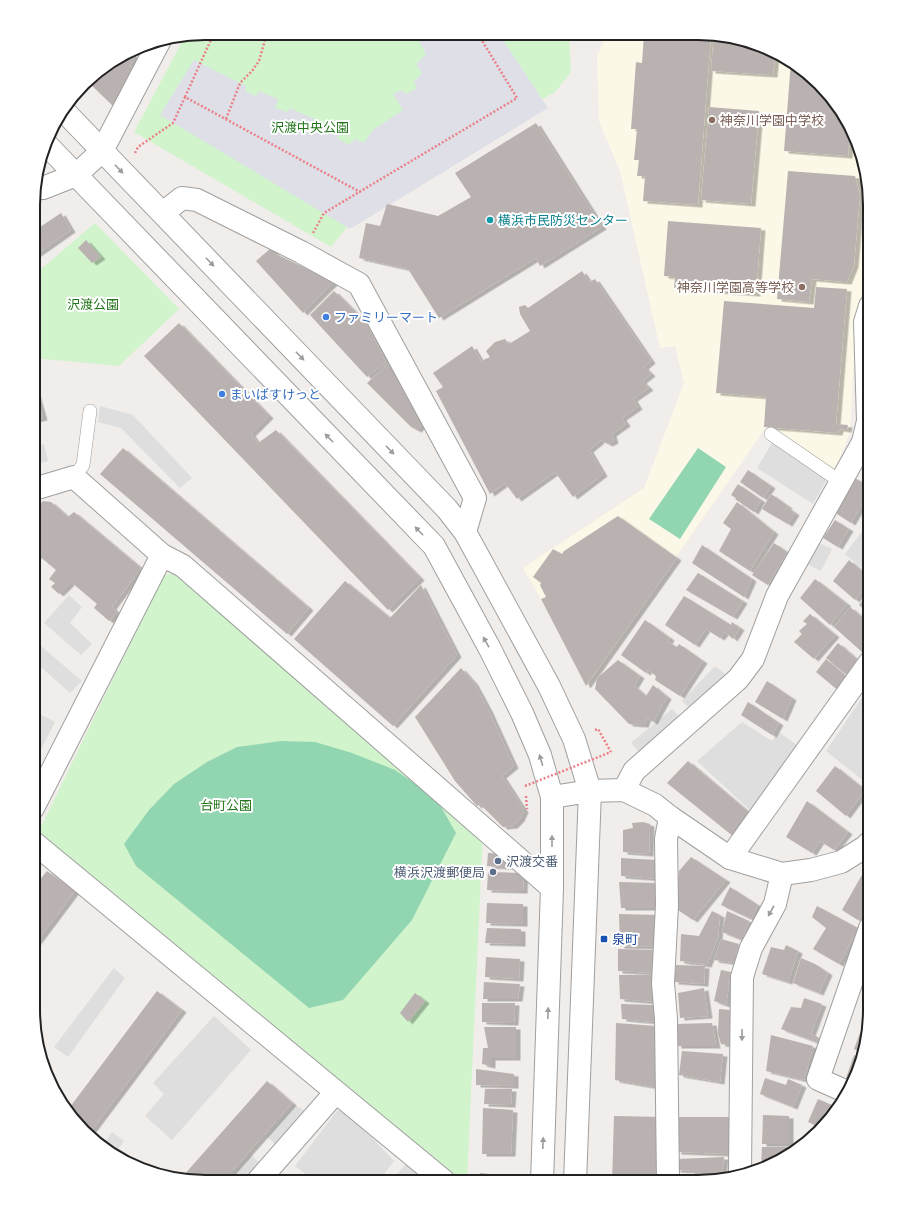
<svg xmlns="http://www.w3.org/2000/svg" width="903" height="1215" viewBox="0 0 903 1215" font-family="Ubuntu,'Noto Sans JP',sans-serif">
	<defs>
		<filter id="shadow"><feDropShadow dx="4.5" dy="2.5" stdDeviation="0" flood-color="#0004"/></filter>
	</defs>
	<rect width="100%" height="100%" fill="#f1edea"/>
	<path fill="#fcf8e7" d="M607,34L721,35L794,62L827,91L852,128L870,204V284L856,319L850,432L835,472L766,427L589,683L523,568L644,488L684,383L675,346L660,348L620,171L599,121L597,56Z"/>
	<path fill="#d1f4cd" d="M205,33L569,34L571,72L555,92L368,201L331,247L134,132L185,36Z
		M95,223L179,309L119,366L34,358V275Z
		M178,571L483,832L467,1181H451L36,837L163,576Z"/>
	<path fill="#91d6b0" d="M698,448L726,467L680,539L649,519Z
		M281,741L315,742L352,753L395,770L436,798L456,833L412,920L343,1000L309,1008L136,866L124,844L149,810L174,784L207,762L237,747Z"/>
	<path fill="#dedede" d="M100,406L133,415L192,478L180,488L121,428L98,422Z
		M773,441L827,479L813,504L757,468Z
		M44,444L48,461L34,465V447Z
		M870,521V574L845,554Z
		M819,543L832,549L821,571L807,564Z
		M69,595L82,607L70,623L92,644L81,655L44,623Z
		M34,640L82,681L70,693L34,661Z
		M715,666L728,676L690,709L682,701Z
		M863,696L870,701V786L826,751Z
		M672,709L680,717L641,754L631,743Z
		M40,714L55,722L33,765L34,727Z
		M742,722L772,741L779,732L801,748L753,813L697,761Z
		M114,968L125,978L68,1057L54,1047Z
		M214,1016L251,1050L172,1140L145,1116L164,1094L153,1083Z
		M295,1105L307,1112L277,1146L267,1137Z
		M345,1109L394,1161L382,1177H366L363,1181H315L295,1166L337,1111Z
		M112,1132L124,1141L114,1155L109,1153L102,1147Z
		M251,1155L261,1164L246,1181H228Z
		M406,1164L424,1181H391Z"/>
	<path fill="#dedfe7" d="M423,34H499L548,108L350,229L160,115L194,60L246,86L245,91L256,96L259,91L278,99L275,108L287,112L290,108L342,132L337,138L349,145L355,139L364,143L373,130L403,110L393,94L402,90L406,94L417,88L414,82L422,73L416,64L426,54L419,41Z"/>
	<path fill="#bab2b0" filter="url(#shadow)" d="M644,34H711L698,205L643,201L645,176H637L639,160H634L637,129H631L636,62L642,63Z
		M714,34L721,35L775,55L773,75L711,71Z
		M130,53L135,56L130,66L135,69L114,107L87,81L92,75Z
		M791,61L794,62L827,91L850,126L848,156L784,151Z
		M709,107L759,111L751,204L701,200Z
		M536,123L602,227L540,266L536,258L439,318L408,269L359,258L366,223L380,226L387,204L438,216L471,197L455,173Z
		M788,171L855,176L860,195L854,265L847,282L812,279L809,302L777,299Z
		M61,213L71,230L34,256V231Z
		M668,221L761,228L756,294L674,288L675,277L664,276Z
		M86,240L101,257L92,263L78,248Z
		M271,248L276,254L334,282L303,313L256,261Z
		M582,271L589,282L595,279L651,361L644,367L651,374L642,381L649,388L633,399L638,407L622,418L626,424L612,434L614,441L608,444L601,440L589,450L603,474L573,497L555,472L517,499L505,483L490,494L436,391L443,387L433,373L472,346L481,361L490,357L486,351L495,342L505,339L509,344L530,331L520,314L519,307L525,305L528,308Z
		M816,287L847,289L836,424L848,425L847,430L839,429L838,433L764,427L766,397L716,393L724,301L814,308Z
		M334,291L367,324L386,362L367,377L310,315Z
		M179,323L269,416L251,434L258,443L276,430L420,578L388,610L144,356Z
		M390,362L422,419L421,426L417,430L411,427L367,383Z
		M34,393H36L43,418L34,420Z
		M123,448L309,608L287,634L100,474Z
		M748,470L771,486L763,498L740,482Z
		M855,478L870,487V490L851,523L834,512Z
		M738,484L761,500L754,512L735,499L736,498L731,495Z
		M771,494L788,506L787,507L795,513L788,524L762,509Z
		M43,501L51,502L68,517L74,512L141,568L112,607L117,613L109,621L94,608L97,604L71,582L59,594L51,587L55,583L49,579L56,570L38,555L34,560V510Z
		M737,502L774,532L750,571L719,551L731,529L723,523Z
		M618,516L677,558L586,686L541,599L546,597L540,585L541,583L533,577L553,549L562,554L564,551Z
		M835,520L849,529L838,547L823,538Z
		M774,543L787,552L768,585L752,575Z
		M702,545L752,579L744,597L692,563Z
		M849,560L870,578V581L855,600L833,581Z
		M698,573L743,601L733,617L686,590Z
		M815,579L847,604L830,625L800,598Z
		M345,581L390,618L421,585L457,655L393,726L294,639Z
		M867,595L870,598V615L859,605Z
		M684,596L731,625L732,622L740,628L733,639L725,632L720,638L706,629L695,645L665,625Z
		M850,607L870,624V644L863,653L834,627Z
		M810,614L835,635L814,659L794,642L802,634L799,631L807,624L803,621Z
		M645,620L670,638L668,642L677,647L679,644L703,661L680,696L655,680L656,676L648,670L646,673L621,655Z
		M838,643L860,662L848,676L826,658Z
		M826,659L850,680L840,692L816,672Z
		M618,660L640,676L634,686L646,696L653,685L667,697L653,722L647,718L644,725L629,724L595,689L597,678Z
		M461,668L474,683L488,709L514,766L502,776L524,810L520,819L513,826L503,827L480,804L477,806L455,781L415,717Z
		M767,681L792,698L783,719L755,702Z
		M748,702L779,723L772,735L741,715Z
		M688,761L752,815L734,837L667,783Z
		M835,766L865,790L846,816L816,791Z
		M807,801L848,832L834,850L820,841L812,853L786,837Z
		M643,822L650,824L649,854L623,852V830L633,828L632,823Z
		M488,853L506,854L508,856L507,867L487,866Z
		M691,857L726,880L693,920L675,908L679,871Z
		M621,858L657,860L659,879L621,876Z
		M47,871L75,891L33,947V888Z
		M488,872L524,873L523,891L487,890Z
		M863,873L870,878V901L858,920L842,910Z
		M619,882L658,883L657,908H621Z
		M730,887L758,905L751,919L721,905Z
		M487,903L523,904V924L486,923Z
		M817,906L858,928L839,964L813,949L826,928L812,917Z
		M712,911L720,915L718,938L707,965L680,961L681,934L699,936Z
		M727,911L749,921L742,940L722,932Z
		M619,914L659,915L657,947L620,946Z
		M487,928L521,929V944L485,943Z
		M721,939L739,944L734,963L714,960Z
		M786,945L798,951L788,982L762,974L771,947L784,950Z
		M618,949L657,950V973L618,971Z
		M486,957L520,959L519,979L485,977Z
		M801,958L815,964L828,973L819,993L793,983Z
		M676,965L705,966L704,984L674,982Z
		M721,970L731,972L726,1005L714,1001Z
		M619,975H656V1002L620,999Z
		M484,982L520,984L518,999H483Z
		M704,988L708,1016L680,1018L678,993Z
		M157,991L182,1010L88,1135L76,1124L67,1111Z
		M415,993L425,1001L408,1022L400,1013Z
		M804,998L822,1004L811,1034L818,1037L816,1042L781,1029L791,1007L801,1008Z
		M482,1003H515L514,1023L482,1022Z
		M621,1004L655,1005V1022L622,1019Z
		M719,1009L730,1010L729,1045L721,1044L718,1034Z
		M616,1023L656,1026L655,1087L615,1080Z
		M712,1023L716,1046H677L676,1024Z
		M863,1025L868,1028L863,1054L854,1049Z
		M484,1027H516V1058H491V1066L482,1064L483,1048H488Z
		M771,1035L813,1046L804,1080L766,1071Z
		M682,1051L723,1054L720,1082L679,1075Z
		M854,1055L862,1059L861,1066L853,1082L846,1078Z
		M476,1069L514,1074V1086L476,1085Z
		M765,1078L786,1085L788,1079L802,1085L793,1107L760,1094Z
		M267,1081L292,1103L223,1181H188L183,1176Z
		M485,1089H512L511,1105L484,1104Z
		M818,1099L839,1108L821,1128L808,1122Z
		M483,1108L513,1110L511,1154H482Z
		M763,1115L789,1116V1144H762Z
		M614,1116L663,1117L660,1182H612Z
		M677,1117H730L729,1154L677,1152Z
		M762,1147H792V1152L775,1164L761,1167Z
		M724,1157L722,1176L695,1182V1171L676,1170L678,1159Z
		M480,1173L510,1176V1181H480Z"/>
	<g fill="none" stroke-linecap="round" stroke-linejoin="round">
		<defs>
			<path id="service" d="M771,434L841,482
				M74,477L83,465L90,411"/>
			<path id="minor" d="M34,185L43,188L76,175L102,151L160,40
				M163,213L182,198L197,200L301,252L359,284L475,498L465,532
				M162,555L183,566L552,888
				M624,790L634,771L738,679L753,659L777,596L863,442L868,421L865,322L870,306
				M33,808L162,555L74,477L34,489
				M33,842L444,1181
				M730,858L870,662
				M845,1091L818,1079L870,928
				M740,1172L742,977L751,948L775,904L782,874
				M258,1181L336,1092
				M668,1182L666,1019L663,983L667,905L666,839L670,817"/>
			<path id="tertiary" d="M63,110L447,509L465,532L549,686L574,739L590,791L575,1182
				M47,145L434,546L490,649L522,713L540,755L552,797V888L542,1182
				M552,797L590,791L624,790L655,805L670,817L730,858L782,874L811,870L841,862L865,847L870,842"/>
		</defs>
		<use href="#service" stroke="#9f9f9f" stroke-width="14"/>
		<use href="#minor" stroke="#9f9f9f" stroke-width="24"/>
		<use href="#tertiary" stroke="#9f9f9f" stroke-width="24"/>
		<path stroke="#eb8188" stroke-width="2.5" stroke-dasharray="2 2" stroke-linecap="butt" d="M185,97L214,33
			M226,119L240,83L252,71L259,61L267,33
			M135,153L138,147L173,123L185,97L360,192
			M313,233L324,213L517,98L478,34
			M595,730L598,729L611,752
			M526,796L527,809"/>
		<use href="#service" stroke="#fff" stroke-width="13"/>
		<use href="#minor" stroke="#fff" stroke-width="22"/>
		<use href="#tertiary" stroke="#fff" stroke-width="22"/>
		<path stroke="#eb8188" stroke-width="2.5" stroke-dasharray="2 2" stroke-linecap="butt" d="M525,786L611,752"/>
	</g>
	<defs><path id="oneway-solid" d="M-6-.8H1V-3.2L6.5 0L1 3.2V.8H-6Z"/></defs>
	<g fill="#9c9c9c">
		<use href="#oneway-solid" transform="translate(119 169) rotate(46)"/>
		<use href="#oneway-solid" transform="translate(210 262) rotate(46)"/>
		<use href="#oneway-solid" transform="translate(300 356) rotate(46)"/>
		<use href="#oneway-solid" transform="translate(329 438) rotate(-134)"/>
		<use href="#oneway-solid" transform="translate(390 450) rotate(46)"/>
		<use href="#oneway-solid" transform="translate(419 531) rotate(-134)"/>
		<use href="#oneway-solid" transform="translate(486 642) rotate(-119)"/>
		<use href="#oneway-solid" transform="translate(541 760) rotate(-106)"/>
		<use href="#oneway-solid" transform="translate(552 841) rotate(-90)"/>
		<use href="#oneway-solid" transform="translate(771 911) rotate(119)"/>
		<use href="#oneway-solid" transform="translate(548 1013) rotate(-88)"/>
		<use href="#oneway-solid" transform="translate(742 1035) rotate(90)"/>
		<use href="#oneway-solid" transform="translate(543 1143) rotate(-88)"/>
	</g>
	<g fill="#8d6e63" stroke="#fff" stroke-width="1.5">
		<circle cx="712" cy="120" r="4"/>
		<circle cx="802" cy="287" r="4"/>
	</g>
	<circle fill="#0f9aa8" stroke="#fff" stroke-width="1.5" cx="490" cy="220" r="4"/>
	<g fill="#3f7fe0" stroke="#fff" stroke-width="1.5">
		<circle cx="326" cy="317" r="4"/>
		<circle cx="222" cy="394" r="4"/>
	</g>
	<g fill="#5c6f8a" stroke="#fff" stroke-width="1.5">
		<circle cx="498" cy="861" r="4"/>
		<circle cx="493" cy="872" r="4"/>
	</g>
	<rect fill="#1a4fb4" stroke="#fff" stroke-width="1.5" x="600" y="935" width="8" height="8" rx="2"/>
	<g text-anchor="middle" stroke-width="4" stroke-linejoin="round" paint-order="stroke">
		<g font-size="13" fill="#785e54" stroke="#fff" text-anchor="start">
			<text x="720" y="125">神奈川学園中学校</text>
			<text x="794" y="292" text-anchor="end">神奈川学園高等学校</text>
		</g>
		<g font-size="13" fill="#227619" stroke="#fff">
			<text x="310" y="132">沢渡中央公園</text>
			<text x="93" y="309">沢渡公園</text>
			<text x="226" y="810">台町公園</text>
		</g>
		<g font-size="13" fill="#0d838f" stroke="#fff" text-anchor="start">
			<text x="498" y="225">横浜市民防災センター</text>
		</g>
		<g font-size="13" fill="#366cbe" stroke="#fff" text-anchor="start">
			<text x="334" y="322">ファミリーマート</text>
			<text x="230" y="399">まいばすけっと</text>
		</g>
		<g font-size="13" fill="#4e5e75" stroke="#fff" text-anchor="start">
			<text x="506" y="866">沢渡交番</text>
			<text x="485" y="877" text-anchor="end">横浜沢渡郵便局</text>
		</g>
		<g font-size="13" fill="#164399" stroke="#fff" text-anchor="start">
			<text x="612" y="944">泉町</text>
		</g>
	</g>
	<path d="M0 0H903V1215H0ZM205 40H698A165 165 0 0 1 863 205V1010A165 165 0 0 1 698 1175H205A165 165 0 0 1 40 1010V205A165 165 0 0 1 205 40Z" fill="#fff" fill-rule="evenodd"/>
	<path fill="none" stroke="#222" stroke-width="2" d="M205 40H698A165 165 0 0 1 863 205V1010A165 165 0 0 1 698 1175H205A165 165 0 0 1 40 1010V205A165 165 0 0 1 205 40Z"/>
</svg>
